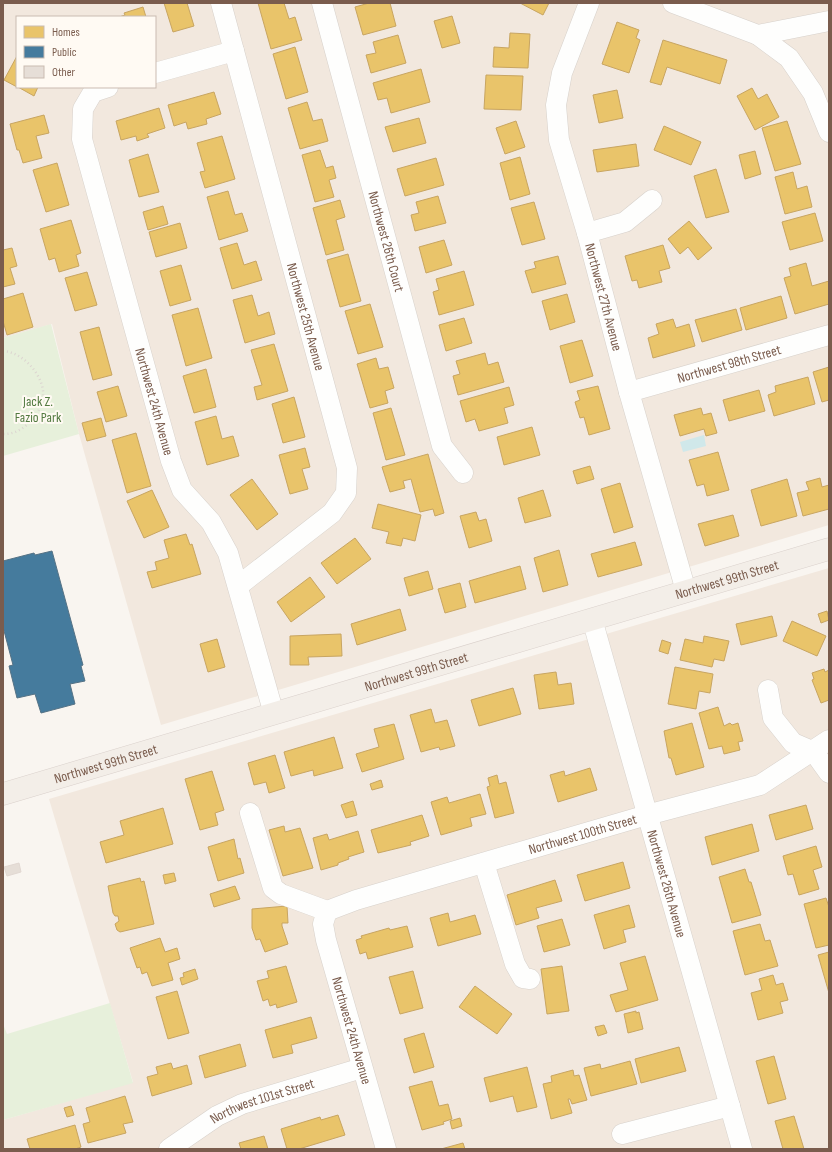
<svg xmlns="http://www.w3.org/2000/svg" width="832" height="1152" viewBox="0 0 832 1152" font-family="'Sofia Sans Condensed',sans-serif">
	<rect width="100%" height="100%" fill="#f9f5f0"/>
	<path fill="#f2e8de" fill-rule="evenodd" d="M3,3H829V525L161,725L79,434L52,324L3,338ZM17,17H155V87H17Z
		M829,568V1149H3V1120L133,1082L49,799Z"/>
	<path fill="#e7f0db" d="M51,324L79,434L3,456V338Z
		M110,1003L133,1083L3,1120V1024L7,1034Z"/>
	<path fill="#d0e8ea" d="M704,435L706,446L683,452L680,442Z"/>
	<path fill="#e9c46a" stroke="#c8a561" d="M164,3H187L194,26L173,32Z
		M258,3H284L289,19L295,17L302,40L271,49Z
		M369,3H390L396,26L363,35L355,7Z
		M520,3H549L543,15Z
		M143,7L146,17H119L125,15L124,13Z
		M452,16L460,43L442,48L434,21Z
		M617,22L639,30L636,38L640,40L629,73L602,64Z
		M510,33L530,34L528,68L493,67L494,47L509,48Z
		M398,35L406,63L371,73L366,55L376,53L373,42Z
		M663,40L727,60L720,84L667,67L661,85L650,82Z
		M295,47L308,92L286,99L273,54Z
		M17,56V87L4,80Z
		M421,69L430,102L391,113L387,98L378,100L373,83Z
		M486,75L523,76L521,110L484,109Z
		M18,87H38L34,96Z
		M752,88L758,99L767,94L779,117L755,130L737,96Z
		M617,90L623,118L599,123L593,95Z
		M214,92L221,114L206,119L207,124L188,129L186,122L174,126L168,105Z
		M307,102L313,121L322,119L328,141L300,149L288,108Z
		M159,108L165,128L147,134L149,137L137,141L136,136L121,140L116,121Z
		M44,115L49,133L36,136L42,158L23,163L19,150H17L10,124Z
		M419,118L426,143L393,152L385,127Z
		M516,121L525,147L505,154L496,128Z
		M787,121L801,164L775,171L762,128Z
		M664,126L701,142L691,165L654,150Z
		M222,136L235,179L205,188L200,172L205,171L197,143Z
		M636,144L639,166L597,172L593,150Z
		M320,150L326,168L333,166L336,178L329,180L334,197L315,202L302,155Z
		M755,151L761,174L745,179L739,155Z
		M148,154L159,192L139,197L129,160Z
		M520,157L530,194L510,200L500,163Z
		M436,158L444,185L405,196L397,169Z
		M57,163L69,205L46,212L33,170Z
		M716,169L729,212L706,218L694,176Z
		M793,172L797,189L807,186L812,207L785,214L775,177Z
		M228,191L235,215L242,213L248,231L219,240L207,197Z
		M438,196L446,223L415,231L411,215L419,213L416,202Z
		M340,200L345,217L336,220L344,250L326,255L313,208Z
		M534,202L545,239L522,245L511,208Z
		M163,206L168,224L148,230L143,212Z
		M815,213L823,241L790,250L782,222Z
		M71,220L81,253L76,255L79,266L59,272L55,258L49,260L40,229Z
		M689,221L712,248L698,260L688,247L680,254L668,239Z
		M180,223L187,248L156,257L149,232Z
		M444,240L452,265L426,273L419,247Z
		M237,243L244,265L256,261L262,280L232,289L220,248Z
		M663,245L670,268L659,271L662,282L639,288L637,280L632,281L625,256Z
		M12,248L17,266L10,268L15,284L3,287V250Z
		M348,254L361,301L340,307L327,260Z
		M558,256L566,284L532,293L525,271L536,268L534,262Z
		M806,263L812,286L829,281V304L795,314L784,278L791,276L789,268Z
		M181,265L191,300L170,306L160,271Z
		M464,271L474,305L439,315L433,292L439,290L436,279Z
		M87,272L97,305L75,311L65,278Z
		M23,293L33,327L7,335L3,321V299Z
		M567,294L575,322L550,330L542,301Z
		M252,295L258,316L269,312L275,334L245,343L233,300Z
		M781,296L787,318L746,330L740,308Z
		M370,304L383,347L358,354L345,311Z
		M198,308L212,358L186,366L172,315Z
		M736,309L742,330L702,342L695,320Z
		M464,318L472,343L446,351L439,325Z
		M673,319L676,328L689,324L695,346L653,358L648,338L659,334L656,324Z
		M99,327L112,375L93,380L80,332Z
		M582,340L593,376L570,383L560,346Z
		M274,344L288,391L257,400L254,387L262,385L251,350Z
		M485,353L488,365L498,362L504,382L458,395L453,376L460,374L456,361Z
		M376,358L379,369L388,367L394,388L385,391L388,403L370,408L357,364Z
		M829,367V400L822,402L813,372Z
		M206,369L216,407L194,413L183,376Z
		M808,377L815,404L774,416L768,395L776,392L775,386Z
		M118,386L127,416L106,422L97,392Z
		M598,386L610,429L589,435L584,417L580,418L575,402L580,400L577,391Z
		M509,387L514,405L504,408L508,423L479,431L475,419L466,422L460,401Z
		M759,390L765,411L729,421L723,400Z
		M294,397L305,437L283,443L272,404Z
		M391,408L405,455L386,460L373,413Z
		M701,408L703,415L711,413L717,433L706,436L704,429L680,436L674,415Z
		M216,416L222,439L233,436L239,456L207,465L195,422Z
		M101,418L106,436L87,441L82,423Z
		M532,427L540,455L504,465L497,437Z
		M136,433L151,486L127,493L112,440Z
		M305,448L310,467L302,469L308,489L290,494L279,455Z
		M718,452L729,490L707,496L704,484L697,486L689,460Z
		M428,454L444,513L435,516L433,509L420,512L411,479L403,481L405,488L390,492L382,467Z
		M590,466L594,479L577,484L573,471Z
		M820,478L822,487L829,485V509L803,516L797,493L809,490L806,482Z
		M252,479L278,514L257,530L230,495Z
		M787,479L797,516L761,526L751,490Z
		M620,483L633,527L614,533L601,489Z
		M152,490L169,527L144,538L127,501Z
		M543,490L551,516L525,523L518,498Z
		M378,504L421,515L415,541L403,538L401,546L386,543L389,532L372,528Z
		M476,512L479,521L486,519L492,541L469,548L460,516Z
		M733,515L739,536L705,546L698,524Z
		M186,534L190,545L192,544L201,574L152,588L147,572L157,570L155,562L169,558L164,540Z
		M355,538L371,559L337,584L321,563Z
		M635,542L642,565L598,577L591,554Z
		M559,550L568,585L543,592L534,558Z
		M520,566L526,589L475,603L469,581Z
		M428,571L433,589L409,596L404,578Z
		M310,577L325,597L291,622L277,602Z
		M460,583L466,607L445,613L438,589Z
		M400,609L406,630L357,645L351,624Z
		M827,611L829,620L821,623L818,614Z
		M772,616L777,636L741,645L736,624Z
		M792,621L826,636L817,656L783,641Z
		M341,634L342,656L308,657L309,665H290V636Z
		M704,636L729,641L724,661L714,659L712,667L680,660L685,639L703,643Z
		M217,639L225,667L208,672L200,644Z
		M662,640L671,643L668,654L659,651Z
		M675,667L713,674L710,693L699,691L696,709L668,704Z
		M824,669L825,672L829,670V700L821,703L812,680L814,679L812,673Z
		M556,672L558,685L571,683L574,704L539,709L534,675Z
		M513,688L521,714L479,726L471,700Z
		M718,707L724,726L730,723L732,725L738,723L743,741L738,742L740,750L724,754L722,746L709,749L699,713Z
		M431,709L435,723L447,720L455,746L440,750L439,747L421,752L410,715Z
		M692,723L704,767L676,775L671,758H669L664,731Z
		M394,724L404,759L362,772L356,754L379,747L374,729Z
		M334,737L343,768L314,776L313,770L291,776L284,752Z
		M275,755L285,788L269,793L266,782L254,785L248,763Z
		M590,768L597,790L558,802L550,775L564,771L565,776Z
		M212,771L224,810L215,813L218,825L200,830L185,779Z
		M497,775L499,784L506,782L514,813L495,818L487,787L490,786L488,778Z
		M381,780L383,787L372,790L370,784Z
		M480,794L486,814L470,818L472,826L441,835L431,802L447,797L449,803Z
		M353,801L357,815L346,818L341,805Z
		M806,805L813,829L776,840L769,815Z
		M163,808L173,844L106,863L100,842L124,835L120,821Z
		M422,815L429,836L410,842L411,845L378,853L371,830Z
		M752,824L759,851L712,865L705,837Z
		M284,826L285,832L300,828L313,868L283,876L269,830Z
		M358,831L364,852L348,857L349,859L338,863V865L321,870L313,838L327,834L329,840Z
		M234,839L238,859L240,858L244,873L218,881L208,847Z
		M816,846L822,867L813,870L819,889L799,895L793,874L788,875L783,856Z
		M623,862L630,888L585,901L577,875Z
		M745,869L749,882H751L761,915L732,923L719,877Z
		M174,873L176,881L165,884L163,875Z
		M140,878L141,882L144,881L154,924L120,932L117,930L115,924L119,921L118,916H115L113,913L108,886Z
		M555,880L562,901L536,908L539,918L516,925L507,895Z
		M235,886L240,899L214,907L210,894Z
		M826,898L829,907V945L816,948L804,904Z
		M629,905L635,927L623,930L626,942L604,949L594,915Z
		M287,906L288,923H282V926L288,944L265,952L260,939L256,940L252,928V909Z
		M448,913L450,922L475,915L481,934L438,946L430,918Z
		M562,919L570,945L544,952L537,926Z
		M760,924L765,941L770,940L778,966L745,975L733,931Z
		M407,926L413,947L368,959L366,952L360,954L356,940L362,938L361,936L389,928L390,930Z
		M160,938L165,952L177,948L180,959L168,963L173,980L152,986L147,972L142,974L140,967L137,968L130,948Z
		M829,952V993L818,955Z
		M645,956L658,1000L616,1012L610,995L628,990L620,963Z
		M286,966L297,1002L277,1008L276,1004L270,1006L268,999L263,1001L257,981L269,978L267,971Z
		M562,966L569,1011L547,1014L541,969Z
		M195,969L198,979L182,985L180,978L184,977L183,973Z
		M413,971L423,1008L400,1014L389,977Z
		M773,975L776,985L783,983L788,1000L780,1002L783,1013L758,1020L751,993L762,990L759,979Z
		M475,986L512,1014L497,1034L459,1007Z
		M177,991L189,1033L168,1039L156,997Z
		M636,1011V1013L639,1012L643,1029L628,1033L624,1014Z
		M311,1017L317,1038L291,1045L293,1053L273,1058L265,1030Z
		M604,1025L607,1033L598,1036L595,1027Z
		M424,1033L434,1067L414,1073L404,1039Z
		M240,1044L246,1066L205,1078L199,1056Z
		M679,1047L686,1071L641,1083L635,1059Z
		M774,1056L786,1099L768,1104L756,1061Z
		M630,1061L637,1084L591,1096L584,1068L600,1064L601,1069Z
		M171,1063L173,1069L187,1065L192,1084L152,1096L147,1077L158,1074L156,1067Z
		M527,1067L537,1107L517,1112L513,1096L490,1102L484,1078Z
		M573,1070L574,1076L579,1075L587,1100L572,1104L570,1099H568L572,1113L551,1119L543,1084L552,1082L551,1076Z
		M432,1081L439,1106L448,1104L452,1119L443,1122L444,1124L422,1130L409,1087Z
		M125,1096L133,1122L123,1124L126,1133L88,1143L83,1124L90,1122L86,1108Z
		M71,1106L74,1115L67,1117L64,1108Z
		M338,1115L345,1135L299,1149H287L281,1129L320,1117L321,1120Z
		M794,1116L804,1149H783L775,1121Z
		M460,1118L462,1126L452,1129L450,1121Z
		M75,1125L81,1147L75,1149H30L27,1139Z
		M264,1136L268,1149H241L239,1143Z
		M463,1143L465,1149H441Z"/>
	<path fill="#457b9d" stroke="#557285" d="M52,551L83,665L81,666L85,681L70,684L75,704L41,713L35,694L17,698L9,666L13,665L3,627V561L34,553L35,555Z"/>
	<path fill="#e6ded7" stroke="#e2d8d2" d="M19,863L21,872L7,876L4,867Z"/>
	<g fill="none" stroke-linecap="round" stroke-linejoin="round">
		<defs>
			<g id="minor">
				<path id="s1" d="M221,3L347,468L346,493L332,513L238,586"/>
				<path id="s2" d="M322,3L442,446L463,473"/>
				<path id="s3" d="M589,3L562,73L556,105L559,140L587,233L629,392L686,591"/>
				<path d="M673,3L758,35L829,21"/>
				<path d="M758,35L789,58L813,93L829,132"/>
				<path d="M155,73L234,51"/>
				<path id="s4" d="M108,87L93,92L83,109L82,139L171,461L182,490L211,522L228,553L274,714"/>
				<path d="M587,233L625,222L652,200"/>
				<path id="s5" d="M629,392L829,335"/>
				<path id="s6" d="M592,619L742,1149"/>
				<path d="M768,690L773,718L793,743L814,752L829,773"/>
				<path d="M250,813L273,888L281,894L327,911"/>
				<path d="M484,863L515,964L523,978L530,979"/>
				<path id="s7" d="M327,911L356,900L647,815L760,785L829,740"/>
				<path id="s8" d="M327,911L323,924L326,940L386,1149"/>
				<path d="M622,1134L730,1106"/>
				<path id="s9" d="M169,1149L217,1116L242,1104L362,1068"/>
			</g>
			<g id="major">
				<path id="s10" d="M3,794L829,549"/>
			</g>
		</defs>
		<use href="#minor" stroke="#d7d1cb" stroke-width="21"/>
		<use href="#major" stroke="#dad1cc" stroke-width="23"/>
		<path stroke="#dcd5d0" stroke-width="2.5" stroke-dasharray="1 3" stroke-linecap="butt" d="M3,351C21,352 40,371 43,390C45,411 24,435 3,434"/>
		<use href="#minor" stroke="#fefefd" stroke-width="20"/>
		<use href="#major" stroke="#f3eee8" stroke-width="22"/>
	</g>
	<g text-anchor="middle" stroke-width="4" stroke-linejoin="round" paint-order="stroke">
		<g font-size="14" fill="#7a5c4d" stroke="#fffaf3">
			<text dy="5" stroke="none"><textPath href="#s2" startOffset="247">Northwest 26th Court</textPath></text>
			<text dy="5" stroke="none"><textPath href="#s3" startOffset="306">Northwest 27th Avenue</textPath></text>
			<text dy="5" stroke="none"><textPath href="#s1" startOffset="325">Northwest 25th Avenue</textPath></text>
			<text dy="5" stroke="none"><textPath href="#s5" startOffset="104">Northwest 98th Street</textPath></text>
			<text dy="5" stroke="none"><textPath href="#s4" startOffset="338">Northwest 24th Avenue</textPath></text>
			<text dy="5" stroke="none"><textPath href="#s10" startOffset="755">Northwest 99th Street</textPath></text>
			<text dy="5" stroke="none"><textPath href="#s10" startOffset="431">Northwest 99th Street</textPath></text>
			<text dy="5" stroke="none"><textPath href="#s10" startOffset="107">Northwest 99th Street</textPath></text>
			<text dy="5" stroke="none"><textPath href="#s7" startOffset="267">Northwest 100th Street</textPath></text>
			<text dy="5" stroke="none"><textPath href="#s6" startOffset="275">Northwest 26th Avenue</textPath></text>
			<text dy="5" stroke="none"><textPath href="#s8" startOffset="124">Northwest 24th Avenue</textPath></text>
			<text dy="5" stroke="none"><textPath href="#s9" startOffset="106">Northwest 101st Street</textPath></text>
		</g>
		<g font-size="14" fill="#537a41" stroke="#fffaf3">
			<text x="38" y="406">Jack Z.<tspan x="38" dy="16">Fazio Park</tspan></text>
		</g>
	</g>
	<rect width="832" height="1152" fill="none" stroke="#7a5c4d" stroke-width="8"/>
	<rect x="16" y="16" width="140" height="72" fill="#fffaf3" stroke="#cabbb1"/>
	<rect x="24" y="26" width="20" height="12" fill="#e9c46a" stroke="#cabbb1"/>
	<text x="52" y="36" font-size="12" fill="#7a5c4d">Homes</text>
	<rect x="24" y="46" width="20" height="12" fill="#457b9d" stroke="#cabbb1"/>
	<text x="52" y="56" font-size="12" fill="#7a5c4d">Public</text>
	<rect x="24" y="66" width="20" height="12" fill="#e6ded7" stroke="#cabbb1"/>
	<text x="52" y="76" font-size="12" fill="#7a5c4d">Other</text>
</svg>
